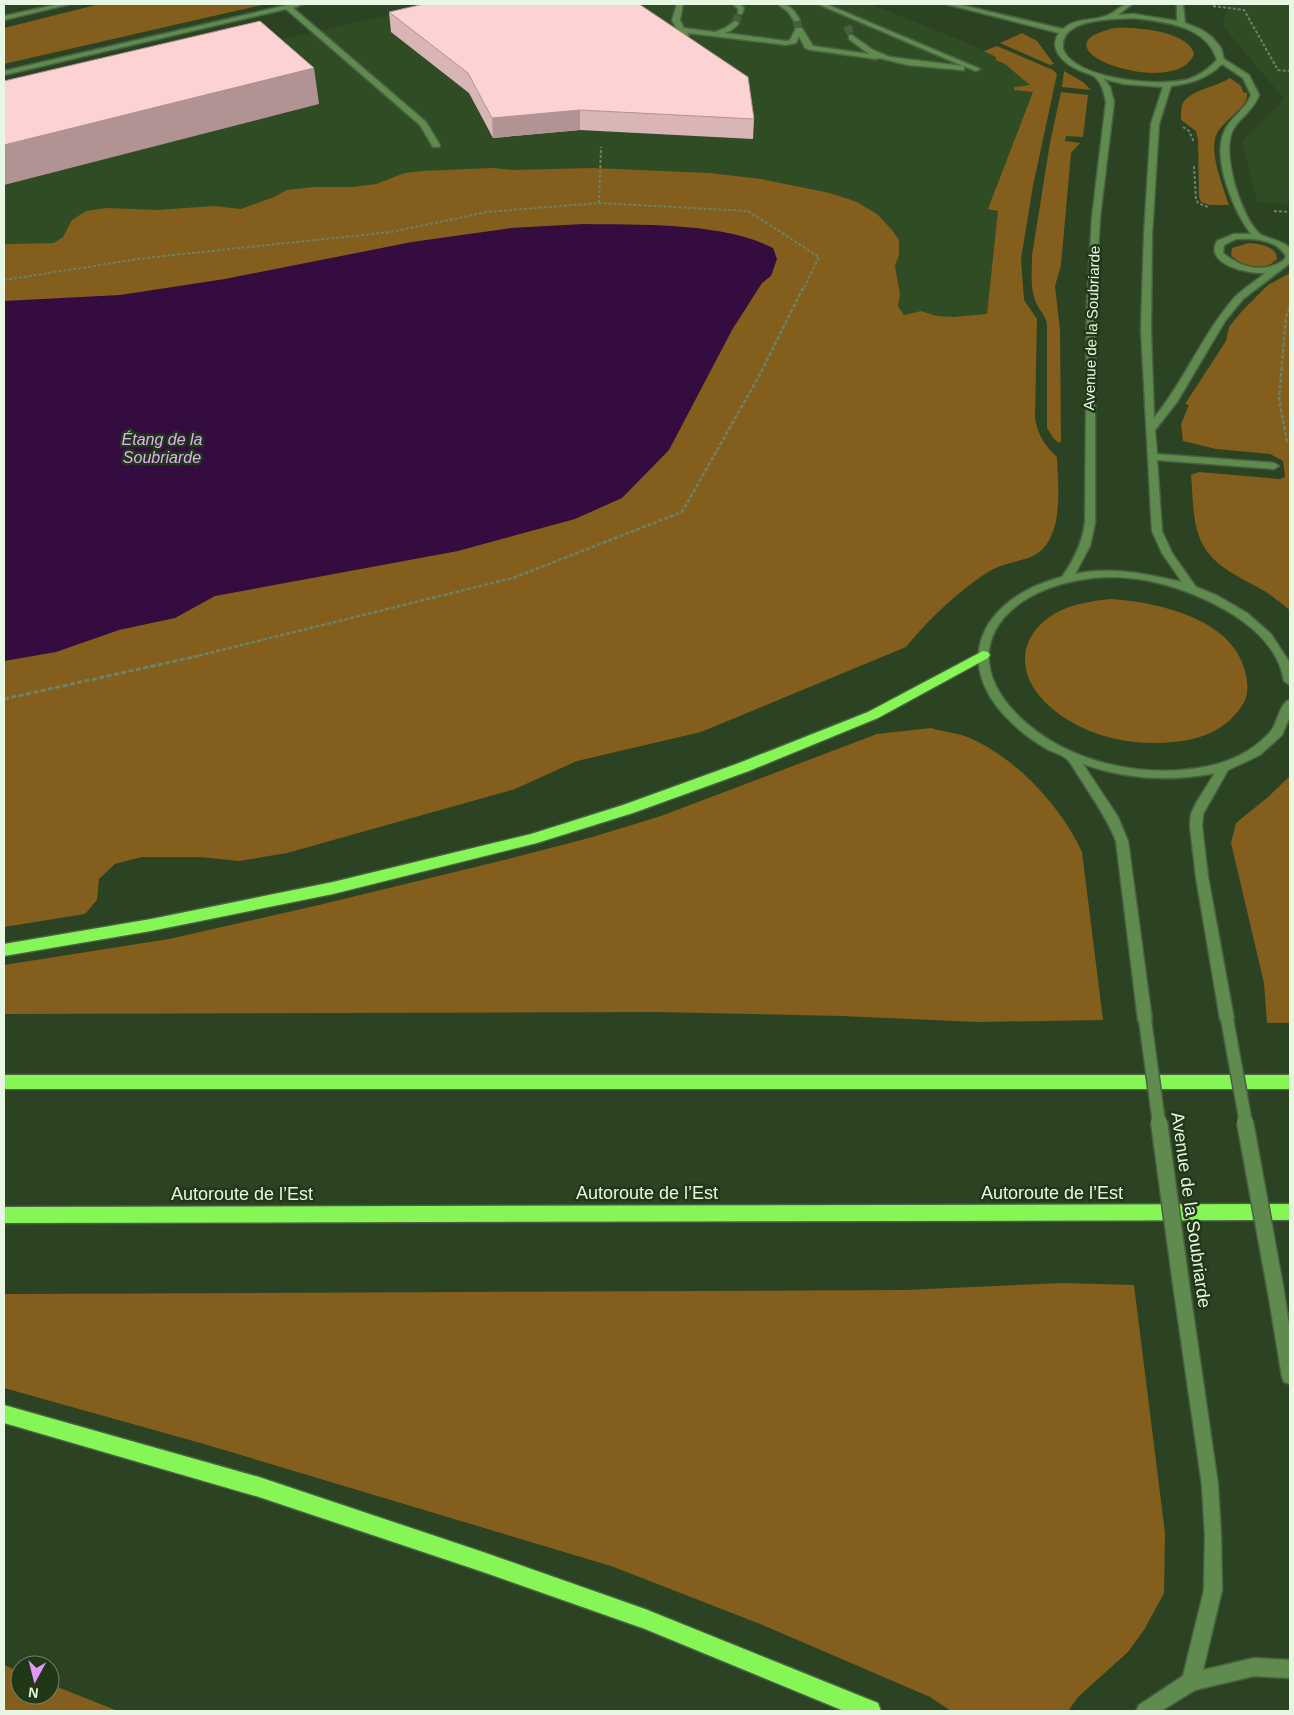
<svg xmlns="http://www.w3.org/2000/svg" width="1294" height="1715" viewBox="0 0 1294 1715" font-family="Arial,sans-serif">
	<rect width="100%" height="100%" fill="#2b4323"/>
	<path fill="#304c25" d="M439,4H871L1013,62L1034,92L987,314L977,320L937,316L922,311L904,315L898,306L900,294L895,266L899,255L892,230L877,214L864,206L830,193L782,183L710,173L573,169L98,242L4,244V101Z
		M1229,4H1290V204L1257,202L1242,141L1284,99L1222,25Z"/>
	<path fill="#835e1c" d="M100,4H266L4,64V28Z
		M1115,28C1135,27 1189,31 1194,54C1177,101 1024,48 1115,28Z
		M1022,33L1037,41L1054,64L1050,65L1000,43Z
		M997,46L1053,70L1057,74L1033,186L1021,259L1024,300L1037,319L1035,417C1037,434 1045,446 1057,457C1058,486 1065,540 1033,556C1020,562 1002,563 990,571C960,589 928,620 906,647L701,732L577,761L515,789L287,853L239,861L200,857H142L115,864L99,879L97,900L85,914L4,927V244L54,243L63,237L72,220L86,211L106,208L157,210L214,206L241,209L274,197L287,190L314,187H353L376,184L405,173L422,171L493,168L512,170L594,168L710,173L761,179L830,193L857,202L877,214L892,230L899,240V255L895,266L900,294L898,306L904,315L921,311L937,316L954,317L987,314L998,211L988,209L1033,92L1014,90V87L1030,85L1005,64L996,60V57L984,51Z
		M1064,71L1083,82L1091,90L1062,87Z
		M1230,78L1241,86L1243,92L1247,93C1250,108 1219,121 1215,139C1211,159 1223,186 1229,205H1210L1201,202L1199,197L1198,140L1196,131L1181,120C1181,116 1181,109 1182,105C1188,90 1217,87 1230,78Z
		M1061,92L1088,95L1083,137L1066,136L1065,141L1080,143L1071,153L1061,265L1055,286L1060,330L1061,441L1059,443L1054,439L1047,428V325C1046,314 1038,310 1035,300C1030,287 1032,269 1032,255L1050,143Z
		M1249,243C1260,244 1277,246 1277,259C1266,272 1240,266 1231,255L1232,248Z
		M1290,273V610C1282,604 1274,597 1266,592C1241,577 1209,566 1199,536C1192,517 1193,495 1191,475L1199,472L1280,479L1285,477L1283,461L1270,454L1216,449L1183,441L1181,424L1189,405L1185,404L1226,341L1229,327L1242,311L1268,285Z
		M1110,599C1157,602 1232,618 1245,671C1248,682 1249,695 1243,704C1228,729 1201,740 1173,742C1128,747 1076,734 1044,701C1012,668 1022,628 1062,610C1077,603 1094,601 1110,599Z
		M931,728C944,732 960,733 972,739C1017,759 1062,808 1082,852L1103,1020L978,1022L842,1016L654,1012L4,1014V965L169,939L319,905L496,862L589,838L661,816L877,734Z
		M1290,776V1023H1267L1264,983L1231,843L1236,823L1268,797Z
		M1062,1283L1134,1285L1165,1533L1164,1593L1144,1630L1128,1652L1078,1697L1068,1711H951L930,1697L765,1626L611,1566L204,1444L4,1388V1294L905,1290Z
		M4,1665L20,1672V1695H50V1684L118,1711H4Z"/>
	<path fill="#340c3f" d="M584,224C640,225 722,222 773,248L777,259L771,276L762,283L732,330L669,450L622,498L575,519L458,551L215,596L175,618L119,630L56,652L4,661V301L120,295L225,279L412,242L511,228Z"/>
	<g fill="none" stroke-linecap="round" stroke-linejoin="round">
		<path stroke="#475e40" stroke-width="8" stroke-dasharray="8 4" stroke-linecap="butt" d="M796,20L799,30
			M735,23L740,13
			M847,26L852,37"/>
		<defs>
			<path id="minor" d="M59,4H70L4,20V16Z
				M292,4H303L293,8L426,122L440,145L439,147H433L420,125L286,9L4,75V71Z
				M677,4H683L680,20L684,28L715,32L725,28L735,21L739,23C735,28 731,31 725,33L786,41L790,40L796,28H802L813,46L869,54L849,39V35H852L873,50L890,57L963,66L818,4H826L980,69L976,71L964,66V70H961L908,65L879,58L876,59L811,50L805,48L799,36L796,43L786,45L687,33L689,35L685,37L678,32L672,20Z
				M733,4H740L744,8L742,14H738V9Z
				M778,4C790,4 794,10 800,20L798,21H794L788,12Z
				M946,4H957L1063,29C1076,17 1093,22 1108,15C1118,11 1121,3 1132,4L1118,15L1134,14L1177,21V4H1183L1185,23L1202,30L1212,37L1221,48L1224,59L1249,75L1259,95C1253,112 1238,118 1232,132C1222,156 1241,216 1259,233C1265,239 1279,238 1290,248V263L1243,299L1225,321L1177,402L1155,430L1157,454L1274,463L1279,466L1274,469L1157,460L1162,531L1172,553L1196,587L1218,596L1247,613L1271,634L1290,663V685L1284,681C1279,650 1254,627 1229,612C1185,586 1130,570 1079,580C991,596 953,664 1031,727C1075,763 1142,777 1198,768C1226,764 1252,753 1271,731C1278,723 1279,703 1290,700V716L1282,735L1260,755L1228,770L1203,814L1202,826L1208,877L1234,1019L1232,1023L1227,1024L1222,1023L1220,1019L1196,877L1190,826L1191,814L1196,803L1215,773C1171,782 1125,779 1083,764L1118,817L1128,841L1152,1020L1150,1024L1145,1025L1140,1024L1138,1020L1116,841C1107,818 1093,799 1080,778C1076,773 1072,764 1067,759C1062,755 1053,752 1047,749C1033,741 1021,732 1010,721C947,659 986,596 1062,577C1074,560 1082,544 1085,523L1087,305L1092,217L1106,102C1104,93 1102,83 1095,77C1092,74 1085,73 1081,71C1066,65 1047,50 1059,33ZM1134,18C1165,22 1206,25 1217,60C1209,68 1201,75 1189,79C1160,87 1089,80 1068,57C1064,53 1062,48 1063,43C1066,18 1115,19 1134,18ZM1222,64L1243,78L1251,95C1246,110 1230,117 1224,132C1212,159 1234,212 1251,234H1234L1217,241C1204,265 1249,274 1265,273C1256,281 1244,288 1235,297C1203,333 1185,380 1154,418L1151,330L1152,235L1159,124L1171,86C1191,83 1207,79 1222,64ZM1104,79L1124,84L1163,87L1151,124L1144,235L1141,330L1152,531L1162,553L1182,582C1147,574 1110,566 1075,574L1090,546L1095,523V305L1100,217L1114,102L1110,87ZM1236,239C1253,238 1276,239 1286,256L1284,260C1264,274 1241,268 1223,253L1224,245Z
				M1182,1284L1187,1286L1190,1291L1218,1485L1221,1536L1222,1590L1203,1670L1254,1658L1290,1660V1678L1254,1676L1195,1690L1161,1711H1136L1139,1705L1183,1676L1204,1590L1205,1536L1202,1485L1174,1291L1177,1286Z
				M1276,1285L1281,1287L1284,1292L1290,1331V1384L1284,1382L1282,1377L1268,1292L1271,1287Z"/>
			<path id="highway" d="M983,651L988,652L990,655L988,658L878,718L749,771L633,813L537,843L333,894L151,931L4,956V944L151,919L333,882L531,834L623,805L739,763L868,712Z
				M4,1075H1290V1089H4Z
				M1290,1204V1220L4,1223V1207Z
				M4,1405L259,1477L483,1552L645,1609L878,1703L881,1711H844L645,1629L483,1572L259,1497L4,1423Z"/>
		</defs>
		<use href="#minor" stroke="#496042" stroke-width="3"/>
		<use href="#highway" stroke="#496042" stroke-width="3"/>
		<path stroke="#6d8266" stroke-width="2" stroke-dasharray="3 2" stroke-linecap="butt" d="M1213,6L1244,10L1278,70L1290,71
			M1183,127L1189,131L1194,142
			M1194,166L1196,199L1198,203L1208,207
			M599,203L601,147
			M1274,211L1290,212
			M4,280L145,258L391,232L487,212L599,203L748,211L819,257L803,290"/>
		<path stroke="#6d8266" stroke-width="2.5" stroke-dasharray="4 2" stroke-linecap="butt" d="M1287,442L1279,399L1286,317L1290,306
			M193,657L513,578L682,512L759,376L803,288"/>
		<path stroke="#6d8266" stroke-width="3" stroke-dasharray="5 2.5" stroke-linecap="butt" d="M4,699L198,656"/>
		<use href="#minor" fill="#5f8b4f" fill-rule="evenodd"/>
		<use href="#highway" fill="#86f657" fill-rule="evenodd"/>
		<defs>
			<path id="minor-bridge-far1" d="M1227,1019L1246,1123
				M1145,1020L1159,1123"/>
			<path id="minor-bridge" d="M1159,1122L1182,1291
				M1245,1122L1276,1292"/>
		</defs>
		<use href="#minor-bridge-far1" stroke="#496042" stroke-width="15" stroke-linecap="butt"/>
		<use href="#minor-bridge" stroke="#496042" stroke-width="19" stroke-linecap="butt"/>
		<use href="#minor-bridge-far1" stroke="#5f8b4f" stroke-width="12"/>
		<use href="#minor-bridge" stroke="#5f8b4f" stroke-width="16"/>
	</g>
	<path fill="#dab5b5" d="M389,12L754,119L753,139L580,130L493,138L469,93L391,32Z"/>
	<path fill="#b19393" d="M314,68L319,104L4,185V145Z
		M580,110V130L493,138L492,118Z"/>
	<path fill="#fdd2d2" stroke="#b19393" d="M424,4H639L748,77L754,119L580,110L492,118L468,73L389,12Z
		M260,21L314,68L4,145V81Z"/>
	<g text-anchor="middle" stroke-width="5" stroke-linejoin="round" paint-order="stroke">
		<g font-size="15" fill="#e8f7e3" stroke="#213818">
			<text transform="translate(1092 328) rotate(-88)" y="5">Avenue de la Soubriarde</text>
		</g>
		<g font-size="16" font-style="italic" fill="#e4adf5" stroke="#213818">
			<text x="162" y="445">Étang de la<tspan x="162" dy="18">Soubriarde</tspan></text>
		</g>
		<g font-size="18" fill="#e8f7e3" stroke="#213818">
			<text x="647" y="1199">Autoroute de l’Est</text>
			<text x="1052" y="1199">Autoroute de l’Est</text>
			<text x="242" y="1200">Autoroute de l’Est</text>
			<text transform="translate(1191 1210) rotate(82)" y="6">Avenue de la Soubriarde</text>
		</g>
	</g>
	<rect width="1294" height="1715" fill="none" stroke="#e8f7e3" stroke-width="10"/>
	<g transform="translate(35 1680) rotate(187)"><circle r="24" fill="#213818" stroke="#718469"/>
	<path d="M0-4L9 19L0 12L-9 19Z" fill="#dd99f3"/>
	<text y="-8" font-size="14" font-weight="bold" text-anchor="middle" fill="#e8f7e3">N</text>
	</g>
</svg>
